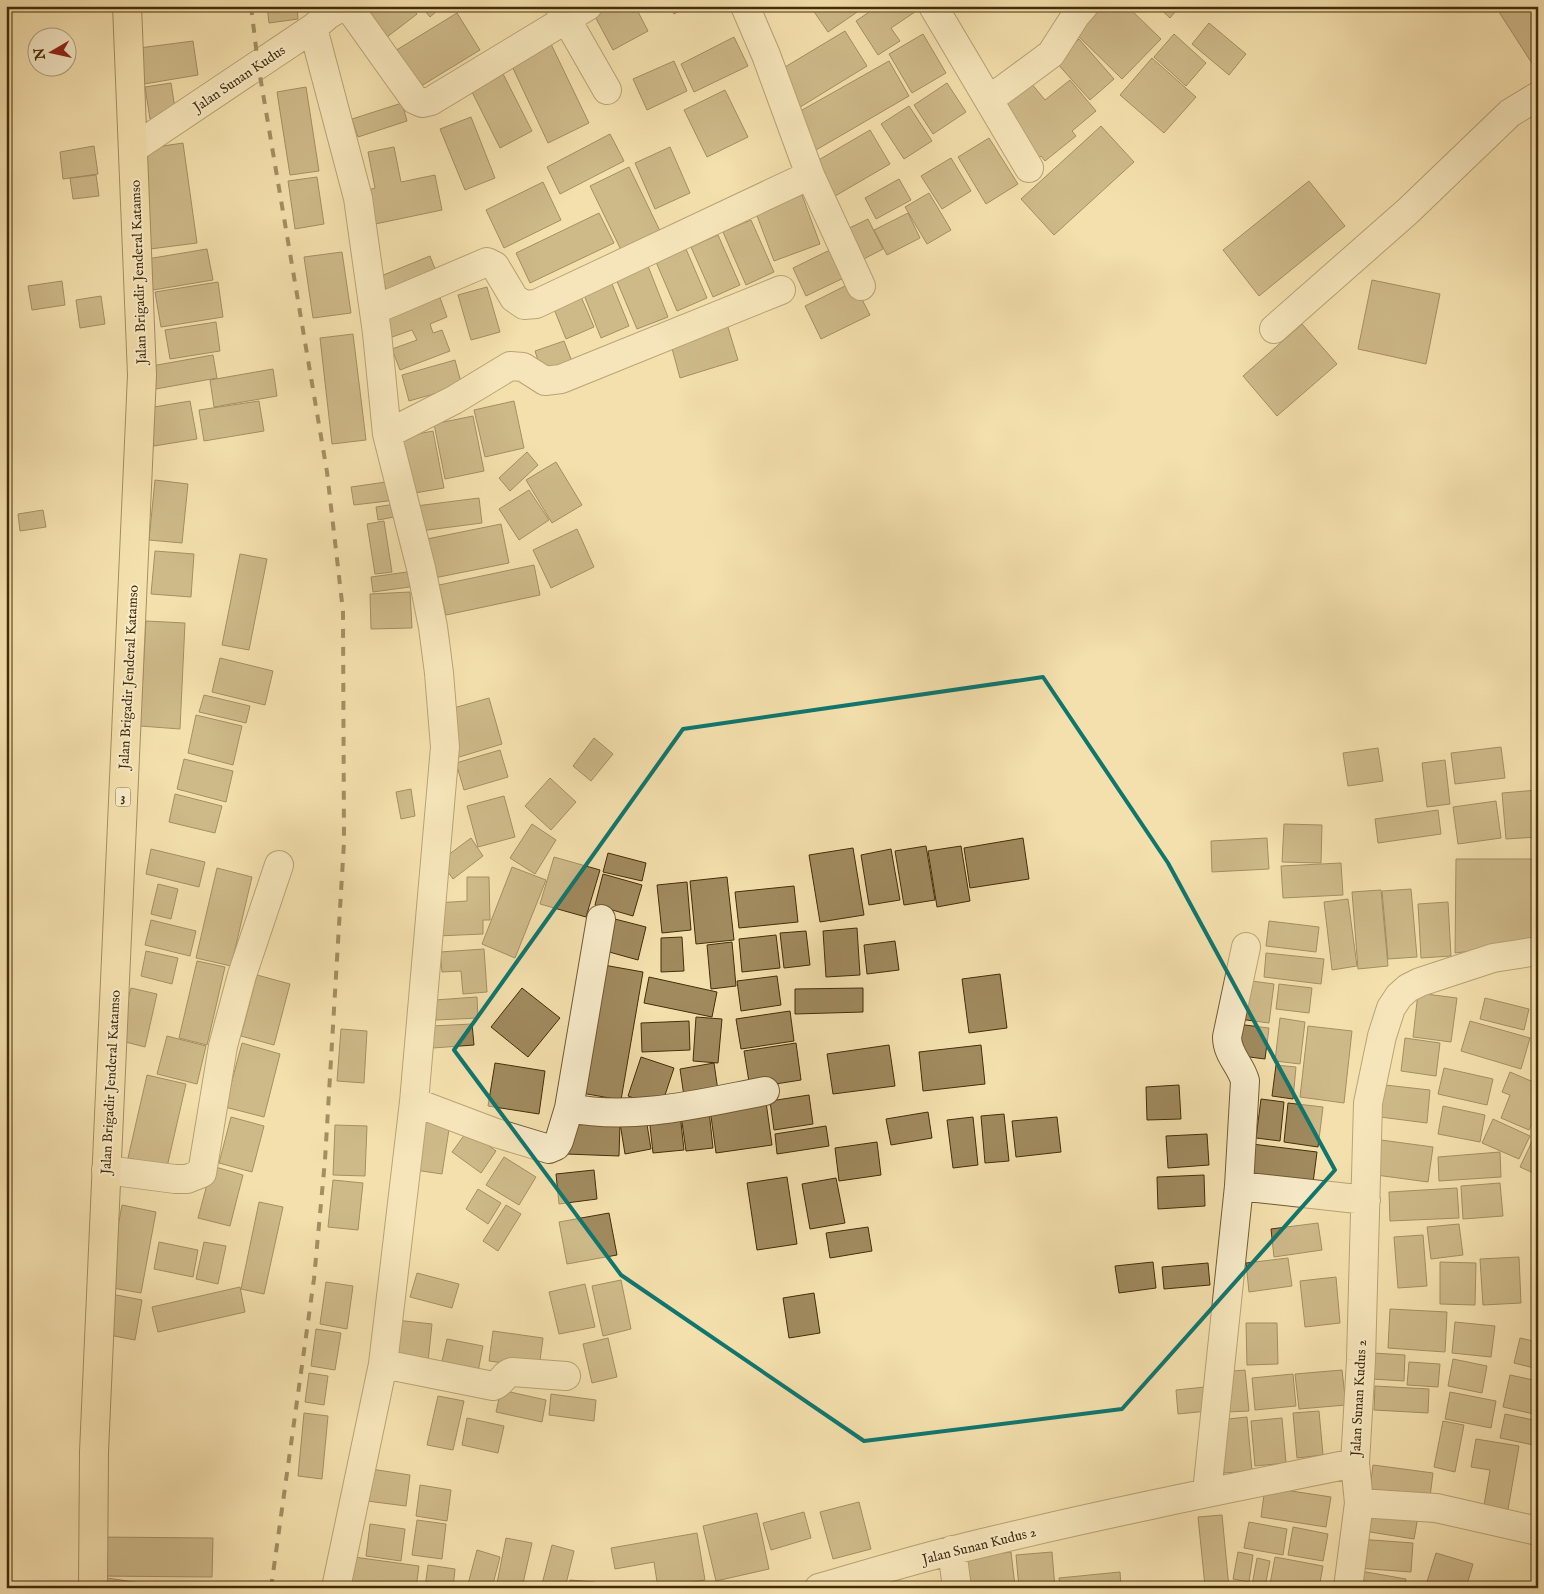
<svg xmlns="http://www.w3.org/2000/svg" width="1544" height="1594" viewBox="0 0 1544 1594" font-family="'IM FELL English',serif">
	<rect width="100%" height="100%" fill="#f4e0ad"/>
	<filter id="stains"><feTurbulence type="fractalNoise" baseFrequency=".004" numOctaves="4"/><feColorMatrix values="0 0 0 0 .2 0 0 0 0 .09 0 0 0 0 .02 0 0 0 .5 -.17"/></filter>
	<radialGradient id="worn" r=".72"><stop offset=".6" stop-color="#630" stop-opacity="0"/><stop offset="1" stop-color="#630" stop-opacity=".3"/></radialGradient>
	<path fill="#a08a5e" stroke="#442d09" d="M267,6H297L298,19L269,23Z
		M362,6H411L417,14L378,44Z
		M421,6H443L430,17Z
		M602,6H635L648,31L613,50L592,11Z
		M670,6H688L674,14Z
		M810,6H866L828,32Z
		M878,6H911L915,12L891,28L900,41L878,55L856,21Z
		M1092,6H1127L1161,39L1122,79L1071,29Z
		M1157,6H1180L1170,18Z
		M1507,6H1538V62L1533,65L1499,12Z
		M457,13L480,50L413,91L390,54Z
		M1209,23L1246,54L1229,75L1192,44Z
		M845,31L867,66L797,109L775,73Z
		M923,34L946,73L912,93L889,54Z
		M1174,34L1206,63L1186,86L1154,57Z
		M734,37L748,66L694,92L681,64Z
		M1079,39L1114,79L1090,100L1055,61Z
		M193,41L198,75L144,84L139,48Z
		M550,42L589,123L548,143L510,62Z
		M1152,58L1196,97L1164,133L1120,95Z
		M674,61L687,91L647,110L633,79Z
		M889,61L909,96L816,150L795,114Z
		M498,64L532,131L500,148L466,80Z
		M1070,80L1096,111L1072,131L1076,136L1045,161L1041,156L1035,161L1000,108L1031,83L1045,100Z
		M171,83L176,115L150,119L145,87Z
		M947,83L966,112L933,134L914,105Z
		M306,87L319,171L290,175L277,92Z
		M725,90L748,137L707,157L684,110Z
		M402,103L407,121L358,137L352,119Z
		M909,106L932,141L904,159L881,124Z
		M471,117L495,178L465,190L440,129Z
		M1101,126L1134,162L1054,235L1021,199Z
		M870,130L890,164L830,199L810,165Z
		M610,134L624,161L560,194L547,167Z
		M989,138L1018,184L986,204L958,157Z
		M183,143L197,243L150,249L136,150Z
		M94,146L98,174L63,179L60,152Z
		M394,147L401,182L435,175L442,210L375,224L368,190L375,188L368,152Z
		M670,147L690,193L655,209L635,163Z
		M951,158L971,191L942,209L921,176Z
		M629,167L661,233L622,252L590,186Z
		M96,175L99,196L73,199L70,178Z
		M317,177L324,224L295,229L288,181Z
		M899,179L911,200L876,219L865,198Z
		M1309,181L1345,226L1259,296L1223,250Z
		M543,182L561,220L504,248L486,210Z
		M929,193L951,230L927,244L905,207Z
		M802,195L820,244L774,261L756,213Z
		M599,213L614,243L530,283L516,253Z
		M908,213L920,238L887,255L874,230Z
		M868,219L883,249L856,263L841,232Z
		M751,220L774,272L746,285L723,232Z
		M718,235L740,285L713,297L691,247Z
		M838,246L852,274L806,296L793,268Z
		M207,249L213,280L153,290L147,259Z
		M686,249L707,298L677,311L656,262Z
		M342,252L351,313L313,318L304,257Z
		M430,256L439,279L390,299L381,276Z
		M648,266L668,317L637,329L616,279Z
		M1372,280L1440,294L1426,364L1358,349Z
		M62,281L65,305L32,310L28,286Z
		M218,282L223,317L161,327L155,292Z
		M853,282L870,315L821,339L805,306Z
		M612,284L629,326L601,338L584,295Z
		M487,287L500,332L471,340L458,295Z
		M579,292L594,327L566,339L552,304Z
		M439,295L447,317L430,324L433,333L442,330L450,351L400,370L392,349L417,340L412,330L392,337L384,316Z
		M101,296L105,324L80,328L76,300Z
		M216,322L220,351L170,359L165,330Z
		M727,324L738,360L680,378L670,341Z
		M1302,324L1337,364L1277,416L1243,376Z
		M353,334L366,440L332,444L320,338Z
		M564,341L573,364L543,375L535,351Z
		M213,355L217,378L150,390L146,367Z
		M455,360L462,386L409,401L402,375Z
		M273,369L277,396L214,407L210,380Z
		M190,401L197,439L154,446L148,408Z
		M259,401L264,431L204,441L199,410Z
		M514,401L524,448L485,457L474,410Z
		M473,416L484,471L445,479L434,424Z
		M433,431L444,488L403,495L392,439Z
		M527,452L538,465L510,491L499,478Z
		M556,462L582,505L552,523L526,480Z
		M155,480L188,484L182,543L149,540Z
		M393,481L396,500L354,505L351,487Z
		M529,490L549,520L519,540L499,509Z
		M479,498L482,523L412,532L408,507Z
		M402,503L405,515L378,520L376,507Z
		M43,510L46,527L20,531L18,514Z
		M384,521L392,572L375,574L367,524Z
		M501,524L509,563L424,580L417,541Z
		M577,529L594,567L551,588L533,550Z
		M155,551L194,554L191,597L151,594Z
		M240,554L267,559L249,650L222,645Z
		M534,565L540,595L446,615L439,585Z
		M414,571L417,586L373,592L371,577Z
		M410,592L412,628L371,629L370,594Z
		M146,621L185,623L180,729L140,726Z
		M220,658L273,671L265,705L212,692Z
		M204,695L250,706L246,723L199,712Z
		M489,698L502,744L456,758L443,711Z
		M196,715L242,726L233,765L188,753Z
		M594,738L613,754L591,781L573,766Z
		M1501,747L1505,778L1455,784L1451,753Z
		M1378,748L1383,781L1348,786L1343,753Z
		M500,750L508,777L464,790L456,763Z
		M184,759L233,771L226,802L177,789Z
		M1445,760L1450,804L1427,807L1422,763Z
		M550,778L576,802L551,830L525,806Z
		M411,789L415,816L401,819L396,792Z
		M1538,790V837L1506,839L1502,793Z
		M175,794L222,806L215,833L169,822Z
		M504,796L515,837L478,847L467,806Z
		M1496,801L1501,838L1458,844L1453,807Z
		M1438,810L1441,834L1378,843L1375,819Z
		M532,824L556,840L535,874L510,858Z
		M1284,824L1322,825L1321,863L1282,862Z
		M471,838L483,856L453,879L440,861Z
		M1023,838L1029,879L970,888L964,848Z
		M1267,838L1269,869L1212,872L1211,841Z
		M926,846L935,900L904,905L895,851Z
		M961,846L970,901L937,907L928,851Z
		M853,848L864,915L820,922L809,855Z
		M151,849L205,862L199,887L146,874Z
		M891,849L900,900L869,905L861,855Z
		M608,853L646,863L642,881L603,872Z
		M554,857L600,870L586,917L540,904Z
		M1456,859H1538V943L1455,953Z
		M1341,863L1343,895L1283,898L1281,866Z
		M512,867L546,880L515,958L482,944Z
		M217,868L252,877L231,966L196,958Z
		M603,874L642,885L633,916L595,905Z
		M467,877H489L490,920H483V934L437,936L436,903L467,901Z
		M727,877L734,940L696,944L690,881Z
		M687,882L691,930L662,933L657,885Z
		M158,884L178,889L171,919L151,914Z
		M794,886L798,922L739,928L735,892Z
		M1411,889L1417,957L1388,959L1382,891Z
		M1381,890L1388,966L1358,969L1352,892Z
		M1348,899L1357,966L1332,970L1324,902Z
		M1448,902L1451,956L1421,958L1418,904Z
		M611,918L646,927L638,960L602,950Z
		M151,920L196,931L190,956L145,945Z
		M1269,921L1319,927L1316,952L1266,946Z
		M857,928L860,975L826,977L823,931Z
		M806,931L810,965L784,968L780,933Z
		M776,935L780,968L742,972L739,939Z
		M682,937L684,971L661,972V938Z
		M895,941L899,970L867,974L864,945Z
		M732,942L736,986L711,989L707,945Z
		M484,949L487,992L463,994L461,971L442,972L440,952Z
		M146,951L178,958L172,984L141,976Z
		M1266,953L1324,959L1321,984L1264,977Z
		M197,961L225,967L207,1045L179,1038Z
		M598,964L643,972L621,1100L576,1092Z
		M1000,974L1007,1028L969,1033L962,979Z
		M257,975L290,984L274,1045L241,1036Z
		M777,976L781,1005L741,1011L737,981Z
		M649,977L717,992L712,1017L644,1003Z
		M1244,980L1274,984L1269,1023L1239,1019Z
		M1279,984L1312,988L1309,1013L1276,1009Z
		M131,988L157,994L145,1047L118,1040Z
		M522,988L560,1018L528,1057L491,1027Z
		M863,988V1012L795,1014V989Z
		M1418,993L1457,998L1451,1042L1413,1037Z
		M477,997L478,1018L436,1020L435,1000Z
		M1485,998L1529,1009L1524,1030L1480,1019Z
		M790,1011L794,1041L741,1049L736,1019Z
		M696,1017L722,1019L718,1063L693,1061Z
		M1280,1018L1305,1022L1300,1064L1275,1061Z
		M689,1021L690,1050L642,1052L641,1023Z
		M1470,1021L1530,1038L1521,1069L1461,1051Z
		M472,1024L474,1045L433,1048L431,1026Z
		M1237,1024L1269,1028L1265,1059L1234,1055Z
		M1308,1026L1352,1031L1344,1103L1300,1097Z
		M341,1029L367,1031L364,1083L337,1081Z
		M167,1036L206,1046L197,1084L157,1074Z
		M1405,1038L1440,1043L1436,1076L1401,1071Z
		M1538,1042V1068L1532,1067Z
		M242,1043L280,1054L264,1117L225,1107Z
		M796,1043L801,1080L750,1088L744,1051Z
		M889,1045L895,1086L833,1094L827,1054Z
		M981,1045L985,1084L923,1091L919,1052Z
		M641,1057L674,1068L661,1107L628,1096Z
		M495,1063L545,1071L539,1114L488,1106Z
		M714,1063L719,1098L685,1103L680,1069Z
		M1276,1065L1296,1067L1293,1099L1272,1096Z
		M1444,1068L1493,1079L1487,1105L1438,1094Z
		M1510,1072L1538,1084V1110L1529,1130L1501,1118L1510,1095L1502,1092Z
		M147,1075L186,1084L167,1167L128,1158Z
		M1179,1085L1181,1119L1147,1120L1146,1087Z
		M1385,1085L1430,1090L1427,1123L1380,1117Z
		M809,1095L813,1124L774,1130L770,1101Z
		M1261,1099L1284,1102L1280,1141L1256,1138Z
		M766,1102L772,1145L716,1153L710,1109Z
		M1288,1103L1323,1107L1318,1147L1284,1142Z
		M1443,1106L1485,1115L1480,1142L1438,1134Z
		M709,1111L713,1148L686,1151L681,1115Z
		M645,1112L651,1149L625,1154L619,1117Z
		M928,1112L932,1138L891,1145L886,1119Z
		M680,1114L684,1150L653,1153L649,1117Z
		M1004,1114L1009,1161L985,1163L981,1116Z
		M231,1117L264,1126L252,1172L219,1163Z
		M973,1117L978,1165L953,1168L947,1120Z
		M1057,1117L1061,1152L1016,1157L1012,1121Z
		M423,1118L450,1123L442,1174L415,1170Z
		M1493,1119L1530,1136L1519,1159L1482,1143Z
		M567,1120L620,1122L619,1156L566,1154Z
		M335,1125L367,1126L365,1176L333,1175Z
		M826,1126L829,1146L777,1154L775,1134Z
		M468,1130L496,1151L481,1173L452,1152Z
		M1207,1134L1209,1165L1168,1168L1166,1136Z
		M1535,1135L1538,1137V1175L1520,1167Z
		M1381,1140L1433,1147L1428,1182L1376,1175Z
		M877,1142L881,1175L839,1181L835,1148Z
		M1252,1144L1317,1152L1313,1183L1249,1175Z
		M1500,1152L1501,1177L1439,1181L1438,1157Z
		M504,1157L536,1177L519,1205L486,1185Z
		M212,1166L243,1175L230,1226L198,1218Z
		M594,1170L597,1199L559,1204L556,1174Z
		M1204,1175L1205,1206L1158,1209L1157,1177Z
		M787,1177L797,1244L757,1250L747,1183Z
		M836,1178L845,1223L810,1229L802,1184Z
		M333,1180L363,1183L358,1230L328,1227Z
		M1500,1183L1503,1216L1463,1219L1461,1186Z
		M1457,1188L1459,1218L1390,1221L1389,1192Z
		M478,1189L501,1203L488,1224L466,1209Z
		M259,1202L283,1207L264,1294L241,1289Z
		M122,1205L156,1212L141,1293L107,1287Z
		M506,1205L521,1214L498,1251L483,1241Z
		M609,1213L617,1255L567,1264L559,1222Z
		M1318,1223L1322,1250L1274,1257L1271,1229Z
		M1459,1224L1463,1255L1431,1259L1427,1227Z
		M868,1227L872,1251L830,1258L826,1233Z
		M1423,1235L1427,1286L1398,1288L1394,1237Z
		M159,1242L198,1250L193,1277L154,1269Z
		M204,1242L226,1246L218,1284L196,1279Z
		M1519,1257L1521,1303L1483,1305L1480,1259Z
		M1288,1258L1292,1286L1249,1292L1246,1263Z
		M1153,1262L1156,1288L1119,1293L1115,1266Z
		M1440,1262L1476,1263L1475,1305L1440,1304Z
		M1208,1263L1210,1285L1164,1289L1162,1267Z
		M417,1273L459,1284L452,1308L410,1297Z
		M1336,1277L1340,1323L1305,1327L1300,1281Z
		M621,1280L631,1329L603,1336L592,1286Z
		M326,1282L353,1286L347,1329L320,1324Z
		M585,1284L595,1327L559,1334L549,1292Z
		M240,1287L245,1312L158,1332L152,1307Z
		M814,1293L820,1333L789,1338L783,1298Z
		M111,1294L142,1300L135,1340L104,1334Z
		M1390,1309L1447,1312L1445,1352L1388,1348Z
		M396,1320L432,1324L428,1362L392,1358Z
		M1455,1322L1495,1326L1491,1357L1452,1353Z
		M1246,1323H1277L1278,1364L1247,1365Z
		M316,1329L341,1333L335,1370L311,1366Z
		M493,1331L543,1338L539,1368L489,1361Z
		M608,1338L617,1377L592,1383L583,1344Z
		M1520,1338L1538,1342V1369L1514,1363Z
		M447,1339L483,1346L476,1382L439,1375Z
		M1373,1353L1405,1355L1404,1381L1372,1379Z
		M1453,1359L1487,1366L1482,1393L1448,1386Z
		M1409,1362L1440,1364L1438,1387L1407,1385Z
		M1245,1370L1249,1411L1227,1412L1223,1372Z
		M1342,1370L1346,1405L1299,1409L1295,1374Z
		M309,1373L328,1376L324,1405L305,1402Z
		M1293,1374L1296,1406L1255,1410L1252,1378Z
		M1510,1375L1538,1381V1415L1503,1407Z
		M1375,1386L1429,1389L1428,1413L1374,1410Z
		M1205,1387L1208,1411L1178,1414L1176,1390Z
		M501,1390L546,1400L542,1422L496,1412Z
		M1450,1392L1496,1401L1491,1428L1445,1419Z
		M551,1394L596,1400L594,1421L549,1415Z
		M438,1396L464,1401L453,1450L427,1445Z
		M1319,1411L1323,1455L1297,1458L1293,1413Z
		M304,1413L328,1416L322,1479L298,1476Z
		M1505,1414L1538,1421V1446L1500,1438Z
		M1247,1417L1252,1471L1224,1473L1219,1420Z
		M467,1418L504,1426L498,1453L462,1445Z
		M1282,1418L1286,1463L1255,1466L1251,1421Z
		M1443,1421L1464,1425L1455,1472L1434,1467Z
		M1476,1439L1519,1446L1506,1521L1482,1517L1490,1470L1471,1467Z
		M1373,1465L1433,1473L1430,1497L1370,1489Z
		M371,1469L410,1475L406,1506L367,1501Z
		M420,1485L451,1490L447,1521L416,1516Z
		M1265,1487L1331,1497L1326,1527L1261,1517Z
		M859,1502L871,1549L833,1559L820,1512Z
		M1368,1508L1418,1517L1414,1539L1364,1531Z
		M804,1512L811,1538L771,1550L763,1523Z
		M757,1513L769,1569L716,1581L703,1526Z
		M1222,1515L1229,1588H1190L1205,1586L1198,1517Z
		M417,1520L446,1524L442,1559L412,1555Z
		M1249,1522L1287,1529L1283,1555L1244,1548Z
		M370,1524L405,1529L401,1561L366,1556Z
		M1293,1527L1328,1534L1323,1561L1288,1555Z
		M697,1533L705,1580L658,1588L654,1562L615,1569L611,1548Z
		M96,1537L213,1538L212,1577L97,1576Z
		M506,1538L532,1543L522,1588H496Z
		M1358,1539L1413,1543L1411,1572L1356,1568Z
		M552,1545L574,1551L565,1588H541Z
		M477,1550L500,1557L492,1588H467Z
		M1011,1552L1015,1586L1000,1588H968L964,1558Z
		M1052,1552L1055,1588H1019L1016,1555Z
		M1238,1552L1253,1555L1249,1582L1233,1579Z
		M1436,1553L1473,1564L1466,1588H1425Z
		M354,1557L419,1566L416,1588H350Z
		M1275,1557L1323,1566L1319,1588H1292L1270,1584Z
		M1257,1558L1270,1561L1265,1587L1252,1585Z
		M428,1565L455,1569L453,1588H425Z
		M1355,1570L1406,1579L1404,1588H1352Z
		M1120,1572L1121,1588H1060L1059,1578Z
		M100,1577L148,1584V1588H98Z
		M570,1580L595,1582V1588H569Z
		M154,1582L192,1588H153Z
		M1478,1584L1488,1588H1476Z
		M708,1585V1588H691Z"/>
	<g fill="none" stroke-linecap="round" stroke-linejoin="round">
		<defs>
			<path id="street" d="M348,6L415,100L422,103L431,101L588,6
				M559,6L607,90
				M745,6L766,55L810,175L861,286
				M933,6L1029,168
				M313,28L358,198L377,333L387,434L421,568L433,627L439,673L445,747L414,1102L383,1364L336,1588
				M990,99L1051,54L1076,15L1084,6
				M134,148L313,28L328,15L343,6
				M374,310L487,262L495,266L514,298L524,305L536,304L810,175
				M1274,329L1408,211L1510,113L1538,96
				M387,434L454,400L510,366L523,367L545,381L561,379L781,290
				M414,1102L496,1133L549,1149L556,1146L559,1141L569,1108C634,1121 702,1103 765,1091
				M569,1108L601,919
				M106,1170L175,1179H187L202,1173L223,1046L242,975L279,865
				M1239,1186L1366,1200
				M383,1364L493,1386C502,1384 503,1374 512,1372L566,1376
				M1207,1492L1239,1186L1245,1081C1241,1065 1227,1055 1227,1037L1246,947
				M1359,1503L1436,1508L1538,1531
				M952,1550L957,1588
				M819,1588C864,1575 909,1561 954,1550C1087,1517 1221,1490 1355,1463L1361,1360L1368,1103L1382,1036L1391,1008L1399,996L1408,988L1420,982L1493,958L1538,951
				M1348,1588L1359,1503L1355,1463"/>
			<path id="highway" d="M93,1588L94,1452L142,375L127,6"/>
		</defs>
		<use href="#street" stroke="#705a32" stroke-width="30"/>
		<use href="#highway" stroke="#442d09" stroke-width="30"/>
		<use href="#street" stroke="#f8ebca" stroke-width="28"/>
		<use href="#highway" stroke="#f4e0ad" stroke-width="28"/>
		<path stroke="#442d09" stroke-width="4" stroke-dasharray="9 9" stroke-linecap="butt" d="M251,6L258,64L327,472L343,611L344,842L325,1160L314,1279L271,1588"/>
	</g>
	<path d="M0 0H1544V1594H0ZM1043,677L1168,863L1335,1170L1122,1409L864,1441L621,1275L454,1050L683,729Z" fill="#f4e0ad" fill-opacity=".55" fill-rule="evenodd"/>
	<path fill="none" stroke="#0f766e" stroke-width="4" stroke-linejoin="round" d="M1043,677L1168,863L1335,1170L1122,1409L864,1441L621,1275L454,1050L683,729Z"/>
	<g text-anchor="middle" stroke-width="4" stroke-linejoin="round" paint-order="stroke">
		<rect fill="#f8ebca" stroke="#7a6643" stroke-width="1" x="115.5" y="787.5" width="15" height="19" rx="4"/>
		<g font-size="12" font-weight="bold" fill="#442d09">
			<text x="123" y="801">3</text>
		</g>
		<g font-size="14" fill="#442d09" stroke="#f8ebca">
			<text transform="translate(239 78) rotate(-34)" y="5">Jalan Sunan Kudus</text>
			<text transform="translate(138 272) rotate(-92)" y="5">Jalan Brigadir Jenderal Katamso</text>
			<text transform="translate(128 677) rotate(-87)" y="5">Jalan Brigadir Jenderal Katamso</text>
			<text transform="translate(110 1082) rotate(-87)" y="5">Jalan Brigadir Jenderal Katamso</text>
			<text transform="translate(1358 1398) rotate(-87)" y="5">Jalan Sunan Kudus 2</text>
			<text transform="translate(979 1545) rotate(-14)" y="5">Jalan Sunan Kudus 2</text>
		</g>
	</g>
	<rect width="1544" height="1594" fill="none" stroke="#f4e0ad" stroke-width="25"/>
	<rect x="8" y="8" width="1529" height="1579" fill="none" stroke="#442d09" stroke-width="2.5"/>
	<rect x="12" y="12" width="1519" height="1569" fill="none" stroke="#442d09"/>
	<g transform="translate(52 52) rotate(261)"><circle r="24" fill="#f8ebca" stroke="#b09f7d"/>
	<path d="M0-4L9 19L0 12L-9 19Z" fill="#8f2418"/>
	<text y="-8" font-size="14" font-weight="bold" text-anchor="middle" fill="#442d09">N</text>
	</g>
	<rect width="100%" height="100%" filter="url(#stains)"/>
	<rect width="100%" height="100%" fill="url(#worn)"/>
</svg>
